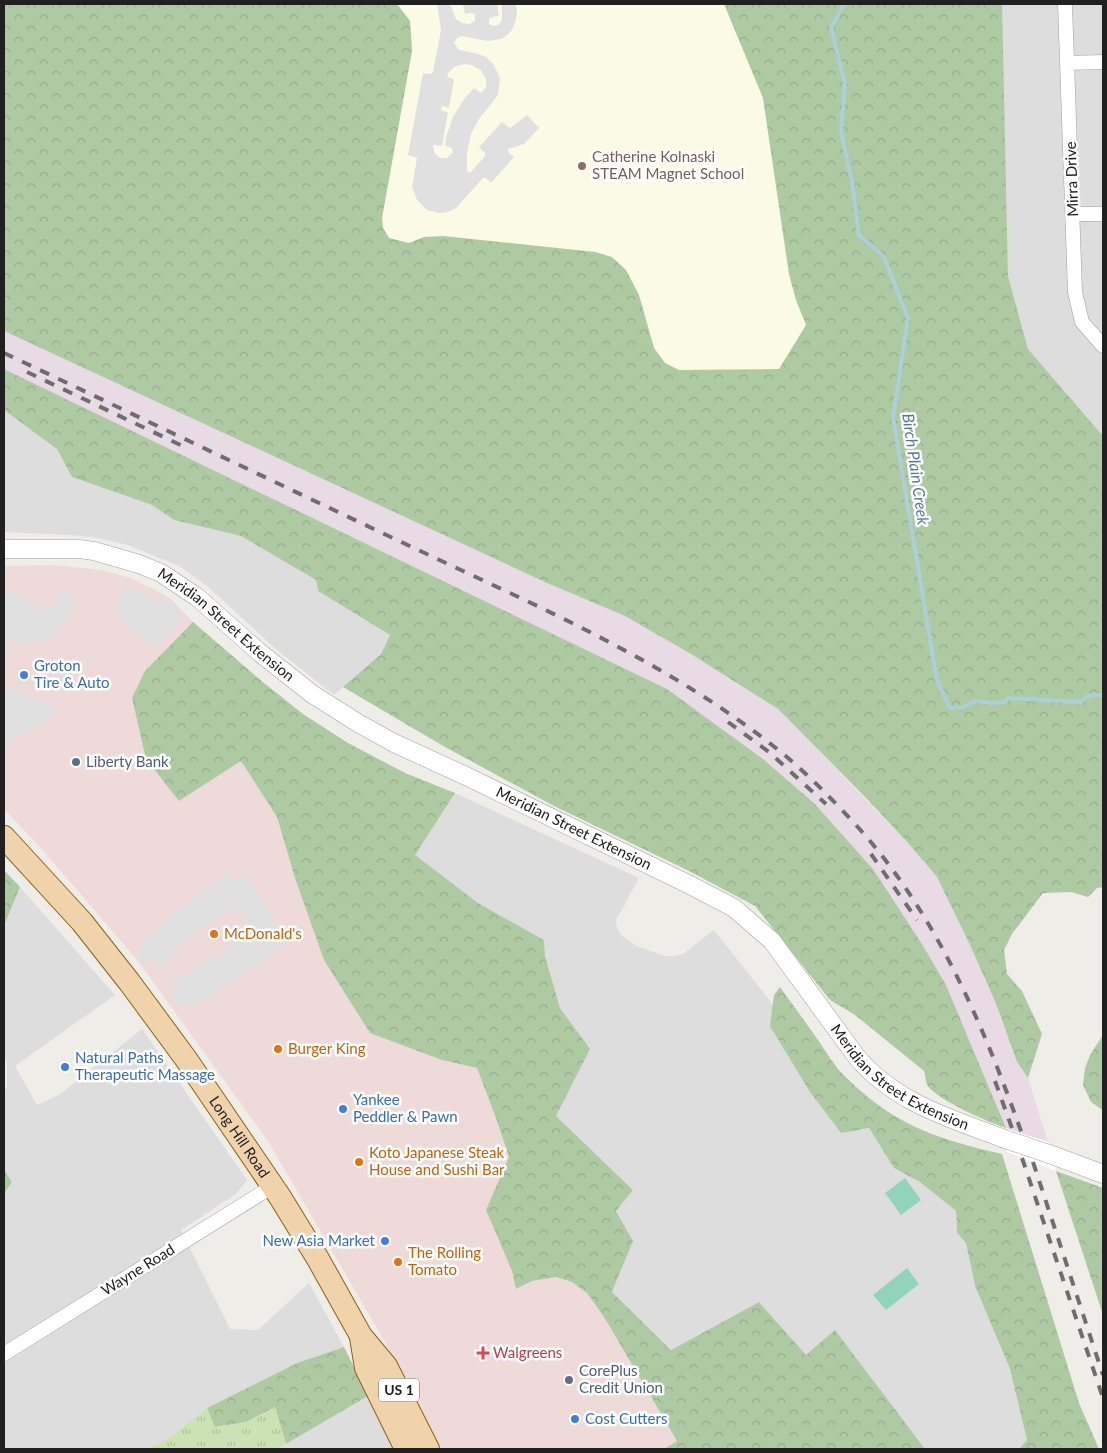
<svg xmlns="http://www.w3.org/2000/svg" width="1107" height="1453" viewBox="0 0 1107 1453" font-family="Lato,sans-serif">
	<defs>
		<pattern id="grass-tufts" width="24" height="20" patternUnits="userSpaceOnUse" patternTransform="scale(1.25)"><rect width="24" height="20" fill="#cbe3b4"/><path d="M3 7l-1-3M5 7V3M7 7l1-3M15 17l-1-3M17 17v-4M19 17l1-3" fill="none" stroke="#aec29a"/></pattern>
		<pattern id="forest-crowns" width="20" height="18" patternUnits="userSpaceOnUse" patternTransform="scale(1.25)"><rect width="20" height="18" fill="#aecaa2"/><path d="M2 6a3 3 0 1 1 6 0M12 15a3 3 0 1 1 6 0" fill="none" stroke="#95ad8b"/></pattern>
	</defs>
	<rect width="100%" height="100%" fill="#efede8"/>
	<path fill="#dedddd" d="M995,4H1103V436L1028,349L1008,276Z
		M4,410L57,449L72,477L152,505L174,520L241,536L316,580L318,591L390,635L381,654L334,695L277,650L206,585L179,566L128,545L97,538L71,535L4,532Z
		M455,793L639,878L616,920L617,928L621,935L636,946L665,956H674L683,954L714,930L774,1006L770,1026L869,1128L894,1168L920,1182L956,1211L957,1233L966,1243L975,1286L1010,1369L1027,1440L1019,1449H925L835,1331L806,1356L759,1302L671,1350L612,1292L633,1241L616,1211L633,1190L556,1116L589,1049L560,1008L545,956L544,940L478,903L414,855Z
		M20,887L115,995L15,1066L37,1105L59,1095L142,1029L247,1180L236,1194L181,1230L230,1329L258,1330L309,1283L344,1347L297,1363L207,1408L163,1442L143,1449H4V1194L12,1182L4,1170V1090L7,1087V1062L4,1058V926Z
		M368,1396L393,1449H278Z"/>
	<path fill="#eedad9" d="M53,565L102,570L130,578L156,590L172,600L193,622L145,671L179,801L241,761L277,817L295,878L442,1060L477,1068L496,1118L509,1157L486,1210L512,1271L516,1289L532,1281L556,1277L572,1282L587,1293L604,1317L677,1441L664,1449H437L385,1342L268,1141L138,961L40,847L4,809V566Z"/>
	<path fill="#e8dbe5" d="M4,331L547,583L625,616L691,654L778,709L908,843L937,877L970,945L997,1006L1017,1062L1028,1078L1048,1142L1006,1128L946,985L922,944L873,869L814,803L763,759L667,689L4,369Z"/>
	<path fill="#fbfbe5" d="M397,4H724L763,98L789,274L796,300L807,325L779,369L679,370L665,363L654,348L639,295L595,252L424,237L409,243L389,238L383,228L382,218L412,51L410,21Z"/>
	<path fill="url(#grass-tufts)" d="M275,1407L286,1444L278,1449H143L163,1442L207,1408L216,1427L246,1422Z"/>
	<path fill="url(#forest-crowns)" d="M4,4H397L410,21L412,51L382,218L383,228L389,238L409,243L424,237L443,236L595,252L612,257L626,270L639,295L654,348L665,363L679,370L779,369L806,325L796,300L789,274L763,98L724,4H1002L1008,276L1028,349L1103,436V887L1097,888L1088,897L1071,892L1043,893L1012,934L1004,950L1007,974L1022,991L1042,1034L1028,1078L1017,1062L997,1006L970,945L937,877L908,843L867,799L778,709L691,654L625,616L547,583L4,331Z
		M4,369L667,689L763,759L814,803L873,869L922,944L946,985L1006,1128C988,1122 939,1101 928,1086C925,1082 926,1076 924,1071L855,1015L830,1000L755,906L689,871L554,806L445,747L343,687L381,654L390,635L318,591L316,580L241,536L174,520L152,505L72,477L57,449L4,410Z
		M193,622L264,683L303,714L348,743L405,773L455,793L415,855L478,903L544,940L545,956L560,1008L590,1049L556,1116L633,1190L616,1211L633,1241L612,1292L671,1350L759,1302L806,1355L835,1330L925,1449H664L677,1441L604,1317L587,1293L572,1282L556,1277L532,1281L516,1289L512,1271L486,1210L509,1157L496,1118L477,1068L442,1060L370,1033L324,960L295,878L277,817L241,761L179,801L146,759L132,698L145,671Z
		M4,870L20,887L4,926Z
		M780,987C793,1005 806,1023 818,1040C825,1050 831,1060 838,1069C889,1123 932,1138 1002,1154L1079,1403L1099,1449H1019L1027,1440L1010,1369L975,1286L966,1243L957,1233L956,1211L920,1182L894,1168L869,1128L841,1133L810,1092L770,1026L774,995Z
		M1103,1035V1109H1101L1091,1102L1083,1085L1085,1068L1090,1055Z
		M4,1170L12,1182L4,1194Z
		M1056,1171L1103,1188V1315Z
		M344,1347L368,1396L286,1444L275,1407L246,1422L215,1427L207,1408L297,1363Z"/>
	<path fill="#90d5ba" d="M905,1178L921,1200L901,1215L885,1193Z
		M907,1268L919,1284L886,1310L873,1295Z"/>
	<path fill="#e0e0e0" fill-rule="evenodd" d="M437,4H450L456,19L462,23L470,24L475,21V15L473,13L465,14L463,4H497L499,16L492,17L489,19V24L493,26L498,25L502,20V4H516V6L517,14L515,22L512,30L506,36L501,39L488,41L462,36L457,38L454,43L459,50L475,53L486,57L494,65L500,78L498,95L479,119L471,134L467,153V171L470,173L485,156V153L479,147L502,122L510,128L527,115L539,128L524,144L508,149V152L514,157L491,183L486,178H483L456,208L448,212L439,213L427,210L417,200L412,187L417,158L408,155L423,73L431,74L433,72L441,30ZM464,64L471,65L481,70L486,79V87L481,93L474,88L464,99L453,117L446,137L445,146L452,148L453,152L447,158H440L435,154L433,146L434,145L442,146L448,112L442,111L441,108L442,106L449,108L454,79L448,77L447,74L454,67Z
		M124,584L164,601L167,598L179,608L177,612L182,618L155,649L113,612Z
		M4,589L29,598L34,607L37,608L47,607L52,604L62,591L75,597L72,609L55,637L27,645L4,637Z
		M8,686L62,711L4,746V695Z
		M229,872L234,880H238L246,877L290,942L193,1007L185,1003L180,1006L171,995L174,992L171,983L214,954L217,960L223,949L248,931V918L237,909L230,910L179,943L180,952L157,968L153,958L143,964L134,953L144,945L148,936L160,929L161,931H165L161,923Z"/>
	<path fill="#fff" d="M998,1126L1048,1142L1056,1171L1007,1152Z"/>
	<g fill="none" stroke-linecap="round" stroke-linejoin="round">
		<path stroke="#aeced8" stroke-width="4" d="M844,4L831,28L845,84L841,131L852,182L859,235L884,257L908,318L893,417L937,681L950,708L963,707L976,701L991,703L1004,702L1009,698L1081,702C1087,694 1094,694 1103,696"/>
		<defs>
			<path id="minor" d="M1065,4L1075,292L1082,322L1103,346
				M1067,63L1103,62
				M1073,214H1103
				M4,1354L273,1186"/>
			<g id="tertiary">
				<path id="s1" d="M4,549H79L94,551L139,564L161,573L197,597L259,652L312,694L358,723L394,743L466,776L690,885L734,908L772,941L856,1056C894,1102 949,1118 1002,1138"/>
				<path d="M1052,1155L1103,1174"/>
			</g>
			<g id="primary">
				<path id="s2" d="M4,837L82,922L130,983L186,1059L280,1197L318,1259L361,1336L386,1366L428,1449"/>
				<path d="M361,1337L366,1368L406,1449"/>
			</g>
		</defs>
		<use href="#minor" stroke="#a1a1a1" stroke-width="15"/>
		<use href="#tertiary" stroke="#a1a1a1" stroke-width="19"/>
		<use href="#primary" stroke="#8a6212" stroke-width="24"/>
		<use href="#minor" stroke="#fff" stroke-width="14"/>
		<use href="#tertiary" stroke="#fff" stroke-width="18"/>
		<use href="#primary" stroke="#f1d3ab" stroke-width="22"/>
		<path stroke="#6e6e6e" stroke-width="4" stroke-dasharray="10 10" stroke-linecap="butt" d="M4,353C135,415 266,478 397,540C525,601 660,657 772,745C802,768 829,796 855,824C935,911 983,1024 1022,1134
			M27,372L189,449
			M728,722L769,752L826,804
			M871,854L917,920
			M995,1081L1013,1131
			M1022,1158L1103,1398
			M1033,1162L1103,1375"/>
		<defs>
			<path id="tertiary-bridge" d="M1002,1138L1052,1155"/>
		</defs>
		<use href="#tertiary-bridge" stroke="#a1a1a1" stroke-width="19" stroke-linecap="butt"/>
		<use href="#tertiary-bridge" stroke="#fff" stroke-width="18"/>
	</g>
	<circle fill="#8d6e63" stroke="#fff" stroke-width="2" cx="582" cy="166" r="5"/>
	<g fill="#3f7fe0" stroke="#fff" stroke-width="2">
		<circle cx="24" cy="675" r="5"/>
		<circle cx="65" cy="1067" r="5"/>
		<circle cx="343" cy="1109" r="5"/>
		<circle cx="385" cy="1241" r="5"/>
		<circle cx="575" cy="1419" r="5"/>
	</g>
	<g fill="#5c6f8a" stroke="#fff" stroke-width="2">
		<circle cx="76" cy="762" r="5"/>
		<circle cx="569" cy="1380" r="5"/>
	</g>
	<g fill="#e8710a" stroke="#fff" stroke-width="2">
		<circle cx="214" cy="934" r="5"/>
		<circle cx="278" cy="1049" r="5"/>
		<circle cx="359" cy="1162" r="5"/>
		<circle cx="398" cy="1262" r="5"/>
	</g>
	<path fill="#e0444e" stroke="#fff" stroke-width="2" d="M480.5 1345.5h5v5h5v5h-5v5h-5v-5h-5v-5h5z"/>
	<g text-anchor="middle" stroke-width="5" stroke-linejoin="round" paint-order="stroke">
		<rect fill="#fff" stroke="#636363" stroke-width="1" x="379" y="1378.5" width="40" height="23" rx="4"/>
		<g font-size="14" font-weight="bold" fill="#202020">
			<text x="399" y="1395">US 1</text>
		</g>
		<g font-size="15" fill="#785e54" stroke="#fff" text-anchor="start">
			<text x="592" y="162">Catherine Kolnaski<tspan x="592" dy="17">STEAM Magnet School</tspan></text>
		</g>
		<g font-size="15" fill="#202020" stroke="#fff">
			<text transform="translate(1072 179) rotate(-92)" y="5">Mirra Drive</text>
			<text dy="5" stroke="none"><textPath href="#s1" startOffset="244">Meridian Street Extension</textPath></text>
			<text dy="5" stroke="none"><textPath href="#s1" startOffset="649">Meridian Street Extension</textPath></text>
			<text dy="5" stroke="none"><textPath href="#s1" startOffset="1069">Meridian Street Extension</textPath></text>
			<text dy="5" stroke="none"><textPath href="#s2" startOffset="382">Long Hill Road</textPath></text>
			<text transform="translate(138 1270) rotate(-32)" y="5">Wayne Road</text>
		</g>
		<g font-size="15" fill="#366cbe" stroke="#fff" text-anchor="start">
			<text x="34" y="671">Groton<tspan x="34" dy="17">Tire &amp; Auto</tspan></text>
			<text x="75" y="1063">Natural Paths<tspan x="75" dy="17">Therapeutic Massage</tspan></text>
			<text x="353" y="1105">Yankee<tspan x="353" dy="17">Peddler &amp; Pawn</tspan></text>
			<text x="375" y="1246" text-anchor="end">New Asia Market</text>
			<text x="585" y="1424">Cost Cutters</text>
		</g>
		<g font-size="15" fill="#4e5e75" stroke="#fff" text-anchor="start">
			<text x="86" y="767">Liberty Bank</text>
			<text x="579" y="1376">CorePlus<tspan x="579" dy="17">Credit Union</tspan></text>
		</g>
		<g font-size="15" fill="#c56008" stroke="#fff" text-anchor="start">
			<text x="224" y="939">McDonald's</text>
			<text x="288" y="1054">Burger King</text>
			<text x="369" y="1158">Koto Japanese Steak<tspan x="369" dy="17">House and Sushi Bar</tspan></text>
			<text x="408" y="1258">The Rolling<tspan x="408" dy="17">Tomato</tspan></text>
		</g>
		<g font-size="15" fill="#be3a42" stroke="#fff" text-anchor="start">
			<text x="493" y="1358">Walgreens</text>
		</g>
		<g font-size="16" font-style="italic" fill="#54799e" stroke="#fff">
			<text transform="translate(916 469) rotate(82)" y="6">Birch Plain Creek</text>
		</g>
	</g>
	<rect width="1107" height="1453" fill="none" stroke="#202020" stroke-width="10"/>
</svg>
